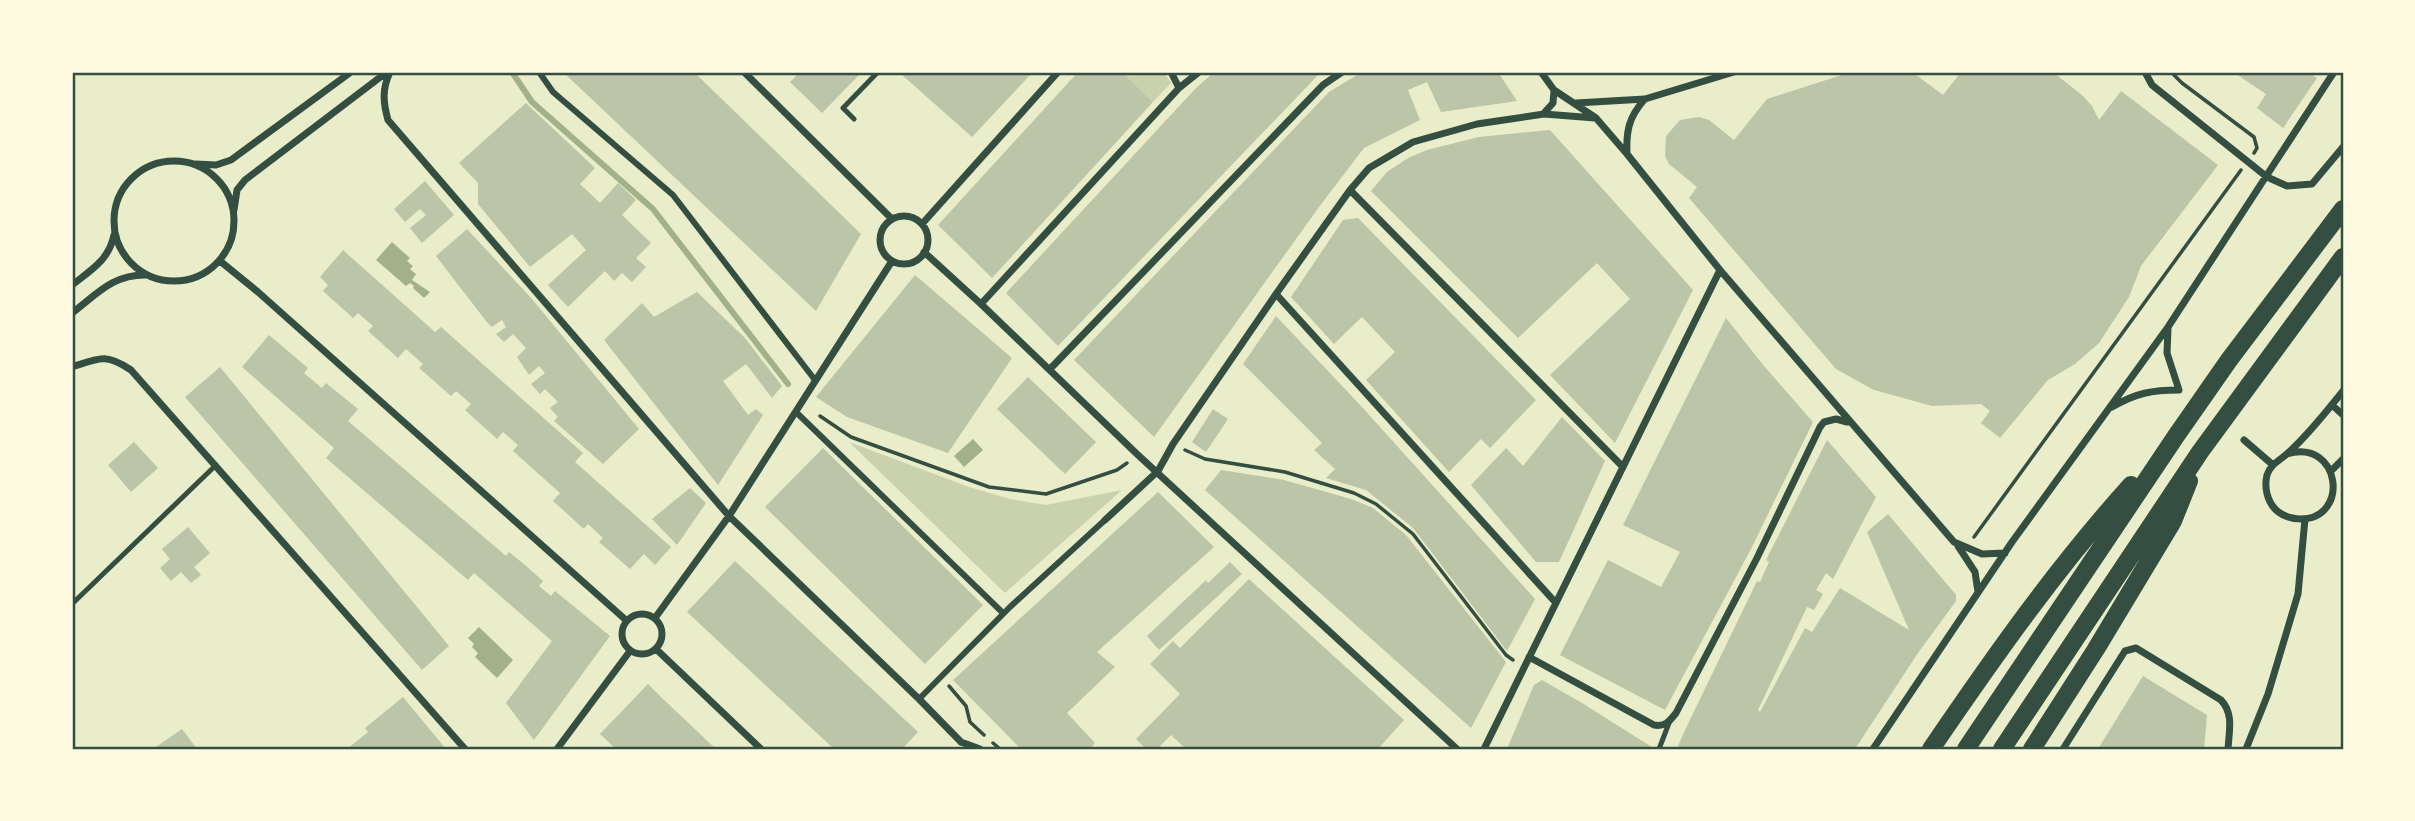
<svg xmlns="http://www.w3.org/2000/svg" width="2415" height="821" viewBox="0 0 2415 821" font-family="Cabin,sans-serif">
	<rect width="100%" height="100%" fill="#e9edc9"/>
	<path fill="#cad2ad" d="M1122,72H1164L1171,83L1153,102Z
		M849,442L969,487L1010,499L1046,505L1122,490L1005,593Z"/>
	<path fill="#a3b18a" d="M392,242L410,258L407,261L413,266L410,269L416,274L412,280L430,292L424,298L413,288L414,286L410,283L406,286L376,260Z
		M973,439L983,450L964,467L954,456Z
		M479,627L513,660L497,678L475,657L478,653L472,647L474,644L468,638Z"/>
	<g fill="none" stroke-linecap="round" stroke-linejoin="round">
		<path stroke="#a3b18a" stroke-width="6" d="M512,72L532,102L653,209L788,384"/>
	</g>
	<path fill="#bcc5a7" d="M563,72H694L861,234L816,311Z
		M800,72H862L822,113L790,82Z
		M904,72H1033L972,137L901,74Z
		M1078,72H1122L1153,102L992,278L938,225Z
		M1214,72H1321L1058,346L1006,293L1196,88Z
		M1362,72H1498L1517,101L1441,112L1427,82L1408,90L1420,120L1364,148L1319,207L1154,437L1074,360L1329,92Z
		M1851,72H1912L1943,95L1961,72H2053L2083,96L2092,106L2099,120L2121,91L2218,165L2141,266L2129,297L2099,343L2075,364L2048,380L2000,438L1981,423L1990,411L1981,404L1932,406L1874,390L1836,369L1689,198L1697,187L1669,164L1665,156L1666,136L1680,120L1699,117L1709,120L1734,140L1767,99Z
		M2233,72H2308L2317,78L2283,128L2257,108L2266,94Z
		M526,103L595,168L580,184L600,203L618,183L636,200L622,215L651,243L636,258L646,267L632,282L622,273L614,281L605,271L568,307L548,285L586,250L572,234L530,267L478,204V183L459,163Z
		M1550,130L1693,290L1615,443L1550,375L1630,299L1597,263L1518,338L1371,191L1387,172L1408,158L1427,150L1479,137Z
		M425,181L454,215L422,243L410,228L426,215L420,209L405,222L394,209Z
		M1358,218L1536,400L1490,448L1481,439L1449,472L1366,380L1395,352L1362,317L1334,344L1291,297L1343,220Z
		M467,229L532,299L639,429L603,464L554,421L558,417L550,408L558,402L545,389L540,394L531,384L545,373L539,366L529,375L517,357L526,348L513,334L504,342L496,334L506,327L502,320L492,327L486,321L436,256Z
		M343,250L435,332L441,327L583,453L575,462L671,547L655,565L644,554L630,569L599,542L603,538L588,524L584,529L553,501L560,493L513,451L518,445L503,432L497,439L465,410L471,404L456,391L451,396L419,368L423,364L406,349L398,358L368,331L373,326L358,313L353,318L323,291L328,285L320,277Z
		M915,275L1012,358L948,453L847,417L816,397Z
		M697,292L745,338L782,386L772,398L746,364L723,381L748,415L756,409L763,415L718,485L604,340L642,303L654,317Z
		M1276,316L1362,407L1535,599L1507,651L1413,528L1366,490L1326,478L1335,469L1314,450L1322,443L1243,364Z
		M1726,318L1764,366L1813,422L1751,549L1665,710L1560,655L1608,560L1661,587L1680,552L1623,525Z
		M269,335L308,368L304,373L322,388L326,383L358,409L348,421L506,556L509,552L525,565L543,581L539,586L551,596L555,591L610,636L534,740L506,703L552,641L474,573L468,580L326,458L334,448L242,367Z
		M220,367L449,646L422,670L185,397Z
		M1028,377L1096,442L1065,474L997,409Z
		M1213,409L1228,419L1206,452L1192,442Z
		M1562,417L1605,461L1559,562H1536L1471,485L1506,448L1523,466Z
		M1827,440L1876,497L1833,579L1826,573L1816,590L1823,594L1814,610L1807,607L1758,710L1760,712L1805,628L1812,632L1840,588L1909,630L1867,532L1888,514L1956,595V601L1918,653L1855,749H1682L1678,746L1685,730L1757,581L1760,582L1769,562L1766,560Z
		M134,442L158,468L131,492L108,465Z
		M823,448L983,605L925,664L765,507Z
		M1221,470L1284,480L1351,499L1373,508L1406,535L1506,662L1471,728L1205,490Z
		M690,488L706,503L677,545L652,519Z
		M1158,492L1214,547L1097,652L1115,667L1067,713L1095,743L1090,749H1021L953,680Z
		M188,527L210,553L194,567L201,575L191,583L181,572L171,581L160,568L170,559L162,549Z
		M735,561L918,732L902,749H834L687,612Z
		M1230,562L1242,574L1159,650L1147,636L1206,580L1208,583Z
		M1249,579L1404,720L1378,749H1186L1171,735L1157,749H1146L1136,739L1180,694L1150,664L1173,641L1180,648Z
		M2143,676L2207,715L2204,749H2098Z
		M1542,680L1582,703L1655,749H1507L1534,685Z
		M648,684L662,698L716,749H616L600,734Z
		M403,697L446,749H347L368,732L365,728Z
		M182,729L197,749H153Z"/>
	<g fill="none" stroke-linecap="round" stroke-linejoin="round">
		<path stroke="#344e41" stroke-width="3.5" d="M2171,72L2182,83L2254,137L2257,148L2254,153
			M820,416L851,437L989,487L1046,494L1117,470L1127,463
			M1185,450L1205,459L1285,472L1354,493L1376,504L1413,534L1506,655L1513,660
			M1974,537L2241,170
			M949,686L966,706L970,722L984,735
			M993,743L1000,749"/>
		<path stroke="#344e41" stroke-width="5" d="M854,119L843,108L878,72
			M72,604L216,465
			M1659,749L1669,723"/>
		<path stroke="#344e41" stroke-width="6" d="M539,72L553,92L673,195L815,380
			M796,412L1003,613
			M919,699L1010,607L1105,520"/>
		<path stroke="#344e41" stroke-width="7" d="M390,72C382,89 383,102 388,120L729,516L919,699L961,742
			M744,72L892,219
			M1171,72L1179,88
			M1541,72L1554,90L1596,118L1627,154L1720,270L1954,542L1982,554L2005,553
			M2145,72L2152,85L2267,177L2287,186L2312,184L2343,147
			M1576,103L1645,99L1734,72
			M1544,113L1553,103L1554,90
			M1627,153C1626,131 1629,117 1644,100
			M114 221a60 60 0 1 1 120 0a60 60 0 1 1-120 0Z
			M196,164L216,165L231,160L351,72
			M1350,190L1623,467
			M234,210L237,190L245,180L387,72
			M880 240a24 24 0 1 1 48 0a24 24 0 1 1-48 0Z
			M922,224L1058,72
			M924,252L981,304L1138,455L1457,749
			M220,261L258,292L627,621
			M72,285C91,270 109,260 114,235
			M1276,294L1556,603
			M981,304L1179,88L1199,72
			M72,313C97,294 113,274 147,275
			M72,367C99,358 106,353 131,370L465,749
			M1050,369L1323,85L1342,72
			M2332,405L2343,415
			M2112,407C2136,393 2152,390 2179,390L2167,353L2168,328
			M2244,440L2273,465
			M2287,454C2341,438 2350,519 2301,519C2292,519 2283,516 2276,510C2267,501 2264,487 2267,475C2271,463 2281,460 2289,452C2309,434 2326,412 2343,391
			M2331,471L2343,459
			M1105,520L1158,471L1173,444L1276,294L1350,190L1369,168L1413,142L1477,124L1544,114L1595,118
			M1958,546L1975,572L1978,592
			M622 634a20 20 0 1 1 40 0a20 20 0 1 1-40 0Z
			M655,618L729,516L892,261
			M656,649L761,749
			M1529,657L1654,725C1665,727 1669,722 1676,713L1757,558L1820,427L1824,422L1836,419L1847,422
			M961,742L980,749
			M557,749L630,651
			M1484,749L1720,270
			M1873,749L2012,542L2168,327L2334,72
			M2063,749L2125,651L2136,648L2221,700C2234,714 2229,731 2228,749
			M2246,749L2268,694L2298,594L2305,519"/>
		<path stroke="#344e41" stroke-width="18" d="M1931,749C1993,658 2057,567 2131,485
			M1966,749L2176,436L2229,360L2343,209
			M2002,749L2200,452L2343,257
			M2032,749L2096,649L2173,521L2189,481"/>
	</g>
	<rect width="2415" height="821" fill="none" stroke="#fefae0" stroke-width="147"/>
	<rect x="74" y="74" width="2268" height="674" fill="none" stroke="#344e41" stroke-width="2.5"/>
</svg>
